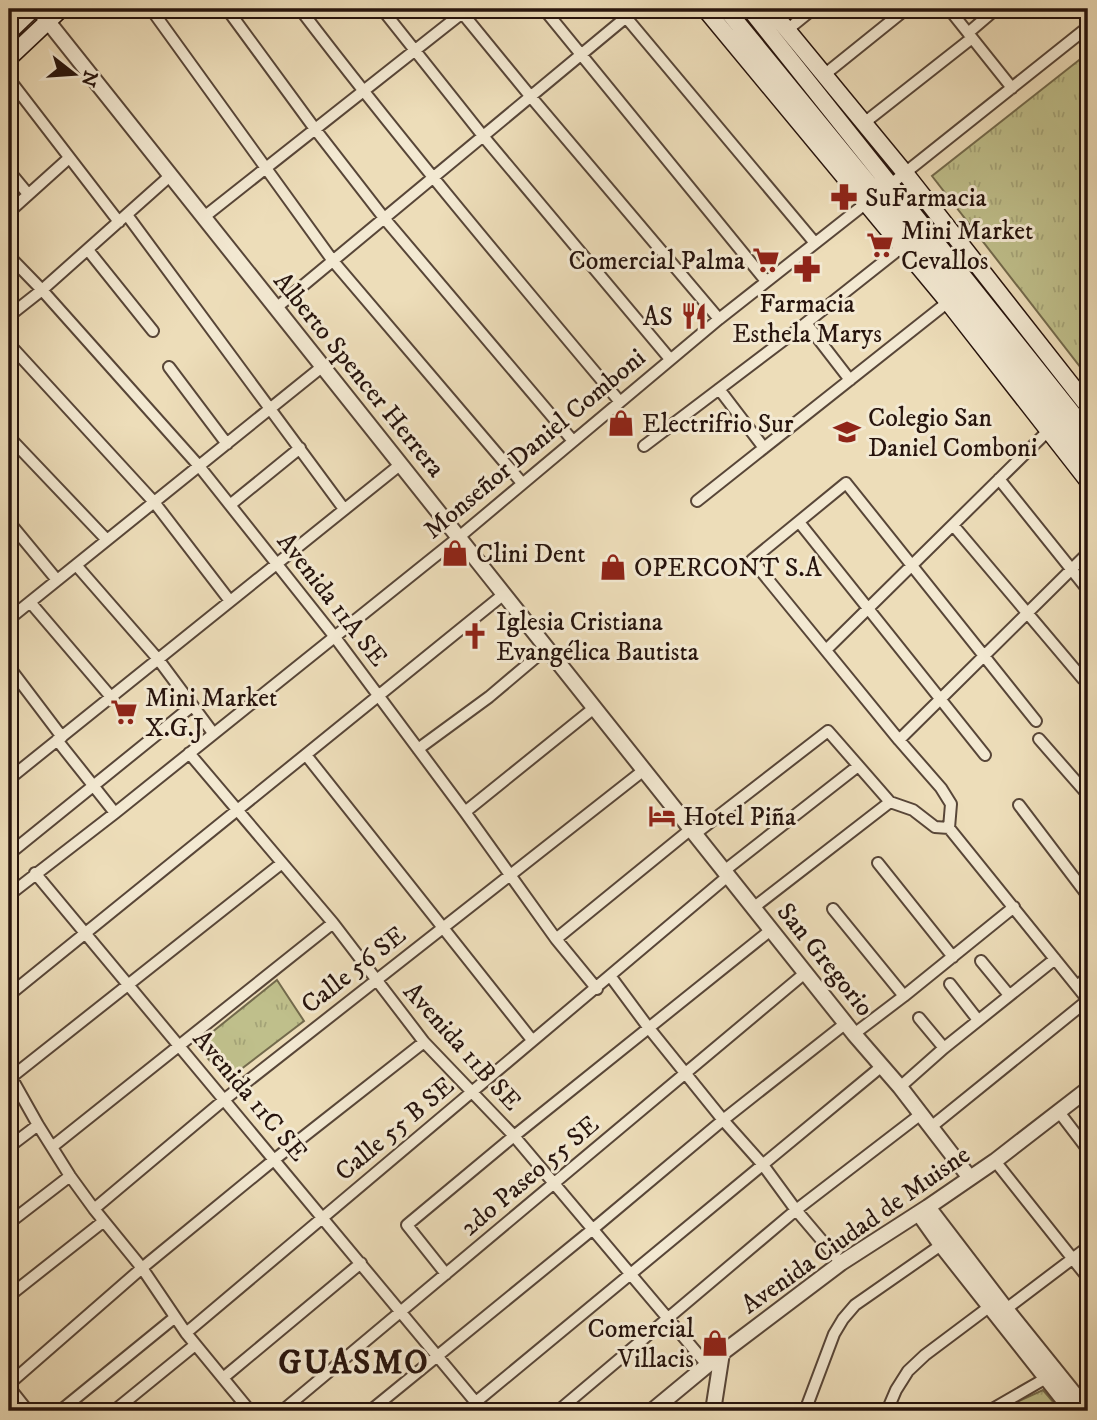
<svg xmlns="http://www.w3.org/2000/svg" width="1097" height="1420" viewBox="0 0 1097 1420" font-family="'IM FELL DW Pica',serif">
	<defs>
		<pattern id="grass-tufts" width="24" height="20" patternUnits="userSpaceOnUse" patternTransform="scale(1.75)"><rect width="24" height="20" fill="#bfbf8b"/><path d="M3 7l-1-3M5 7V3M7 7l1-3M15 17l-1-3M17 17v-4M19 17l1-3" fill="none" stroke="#a4a377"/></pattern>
	</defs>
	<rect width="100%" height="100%" fill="#edddb9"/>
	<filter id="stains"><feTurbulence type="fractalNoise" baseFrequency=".00286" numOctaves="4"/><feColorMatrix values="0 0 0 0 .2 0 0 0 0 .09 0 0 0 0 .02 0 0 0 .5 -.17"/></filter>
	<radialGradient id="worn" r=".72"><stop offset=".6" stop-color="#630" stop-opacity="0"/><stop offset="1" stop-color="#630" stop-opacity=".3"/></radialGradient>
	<path fill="url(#grass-tufts)" stroke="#736a4c" stroke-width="2" d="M1088,53V377L932,176Z
		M277,980L304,1021L227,1080L196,1045Z
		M1043,1390L1061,1411H999L1002,1409Z"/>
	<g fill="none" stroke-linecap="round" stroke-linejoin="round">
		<defs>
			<path id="minor" d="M151,9L333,261L522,483
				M227,9L315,129L384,218L573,441
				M300,9C402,143 511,272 620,402
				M382,9L483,136L670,359
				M459,9L531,97L719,319
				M619,9L815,243
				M949,9L1012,88
				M548,14L766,281
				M787,30L813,9
				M968,33L996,9
				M824,75L906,9
				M9,79L119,222
				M864,123L972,38
				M9,171L28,194
				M886,188L1088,27
				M9,212L69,158
				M127,215L344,509
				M204,217L466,10
				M88,250L153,331
				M9,256L42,290L199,466L334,636L465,812L556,939L597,989
				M276,308L636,9
				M9,316L42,290L171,175
				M806,323L850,380
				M9,344L154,502L230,601
				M169,367L227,444
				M719,389L764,448
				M9,437L107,540
				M644,446L801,327L902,247
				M999,479L1088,590
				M697,501L948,302
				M230,505L300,448
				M9,522L57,580
				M799,522L985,755
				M953,525L1083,679
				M76,565L158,659L213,733
				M30,602L111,697
				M9,619L323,366
				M826,650L1049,430
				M9,667L62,737
				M1039,739L1088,795
				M57,740L115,813
				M899,740L1088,553
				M418,749L489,697L547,648
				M189,753L333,923L424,1042L514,1136L708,1366
				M306,755L532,1040
				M9,779L401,464
				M1019,805L1088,896
				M465,812L594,708
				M949,828L951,804L941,788L899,740L752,560L846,483L1036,721
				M695,834L828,731L890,802L913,810L935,827L949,828L1088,1000
				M9,854L192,706
				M878,863L953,957
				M724,871L858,766
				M35,873L483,1411
				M9,895L115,813L459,537L719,319L870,200
				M753,908L890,802
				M833,909L904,996
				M556,939L691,829
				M981,961L1009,995
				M611,977L648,1027L723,1120L763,1165L796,1210L841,1263
				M950,984L978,1020
				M1077,986L1088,977
				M9,995L504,594
				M919,1018L944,1048
				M854,1034L904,996L1014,907
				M11,1077L38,1125L70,1176L94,1209L142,1268L186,1333L250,1411
				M9,1079L282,863
				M900,1087L944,1048L1055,959
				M1059,1112L1088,1150
				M931,1127L1088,1000
				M9,1147L38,1125
				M52,1147L333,923
				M995,1161L1088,1278
				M94,1209L225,1099L644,770
				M9,1223L70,1176
				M446,1274L407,1225L514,1136L772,929
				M9,1296L104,1221
				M1006,1309L1088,1247
				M186,1333L728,876
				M223,1378L361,1263
				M9,1384L142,1268L275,1159L424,1042
				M9,1387L28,1411
				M60,1411L174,1318
				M114,1411L195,1345
				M282,1411L805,973
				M370,1411L593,1229L723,1120L846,1023
				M465,1411L882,1066
				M558,1411L796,1210L921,1114
				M805,1411L834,1334L843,1319L855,1305L941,1245
				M887,1411L896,1390L908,1371L925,1355L989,1307
				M989,1411L1041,1381"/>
			<path id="tertiary" d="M38,9L854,1034L900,1087L970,1178
				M928,1207L1006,1309L1088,1411
				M919,1214L941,1245L1072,1411
				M652,1411L722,1353L841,1263L928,1207L995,1161L1088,1089
				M713,1411L722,1353"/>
			<path id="secondary" d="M705,9L948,302L1088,481
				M726,9L878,195L1088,458
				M750,9L1088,433
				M770,9L905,173L1088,406
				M9,32L33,9
				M9,58L61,9"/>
		</defs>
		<use href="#minor" stroke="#584638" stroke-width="14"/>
		<use href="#tertiary" stroke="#584638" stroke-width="18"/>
		<use href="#secondary" stroke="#27140d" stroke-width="19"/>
		<use href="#minor" stroke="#f3e9d2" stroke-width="10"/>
		<use href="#tertiary" stroke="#f3e9d2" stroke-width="14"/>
		<use href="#secondary" stroke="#f3e9d2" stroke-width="16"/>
	</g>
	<defs>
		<symbol id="pharmacy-bare" viewBox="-9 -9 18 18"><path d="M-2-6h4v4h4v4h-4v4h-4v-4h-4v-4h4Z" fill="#8f2418" stroke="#f3e9d2" stroke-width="2.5" paint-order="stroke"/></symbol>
		<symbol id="supermarket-bare" viewBox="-9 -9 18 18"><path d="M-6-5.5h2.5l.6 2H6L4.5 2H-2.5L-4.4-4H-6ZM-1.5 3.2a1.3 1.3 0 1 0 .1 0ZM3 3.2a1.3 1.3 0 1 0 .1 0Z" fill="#8f2418" stroke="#f3e9d2" stroke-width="2.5" paint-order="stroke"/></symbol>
		<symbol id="restaurant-bare" viewBox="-9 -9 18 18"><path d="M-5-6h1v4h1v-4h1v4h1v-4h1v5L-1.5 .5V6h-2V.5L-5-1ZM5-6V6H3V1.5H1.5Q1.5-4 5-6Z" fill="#8f2418" stroke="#f3e9d2" stroke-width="2.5" paint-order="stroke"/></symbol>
		<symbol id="shop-bare" viewBox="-9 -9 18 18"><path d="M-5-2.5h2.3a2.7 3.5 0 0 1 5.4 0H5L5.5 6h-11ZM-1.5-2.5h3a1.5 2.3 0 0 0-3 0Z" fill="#8f2418" stroke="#f3e9d2" stroke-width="2.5" paint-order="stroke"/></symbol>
		<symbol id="school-bare" viewBox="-9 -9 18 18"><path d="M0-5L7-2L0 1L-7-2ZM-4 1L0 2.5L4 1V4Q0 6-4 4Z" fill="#8f2418" stroke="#f3e9d2" stroke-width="2.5" paint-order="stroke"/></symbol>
		<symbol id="church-bare" viewBox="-9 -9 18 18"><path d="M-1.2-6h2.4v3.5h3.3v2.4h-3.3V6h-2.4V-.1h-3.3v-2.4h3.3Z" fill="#8f2418" stroke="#f3e9d2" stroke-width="2.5" paint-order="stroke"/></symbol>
		<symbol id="hotel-bare" viewBox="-9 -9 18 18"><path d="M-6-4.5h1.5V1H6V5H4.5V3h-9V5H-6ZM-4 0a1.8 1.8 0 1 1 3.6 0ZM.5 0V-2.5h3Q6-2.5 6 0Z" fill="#8f2418" stroke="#f3e9d2" stroke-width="2.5" paint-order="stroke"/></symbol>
	</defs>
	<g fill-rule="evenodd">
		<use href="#pharmacy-bare" x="825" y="178" width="38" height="38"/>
		<use href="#supermarket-bare" x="861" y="226" width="38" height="38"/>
		<use href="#supermarket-bare" x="747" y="241" width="38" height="38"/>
		<use href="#pharmacy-bare" x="788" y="250" width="38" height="38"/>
		<use href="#restaurant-bare" x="675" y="297" width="38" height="38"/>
		<use href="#shop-bare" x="602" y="404" width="38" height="38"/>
		<use href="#school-bare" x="828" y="413" width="38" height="38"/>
		<use href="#shop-bare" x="436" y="534" width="38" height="38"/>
		<use href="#shop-bare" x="594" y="548" width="38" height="38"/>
		<use href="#church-bare" x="456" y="617" width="38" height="38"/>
		<use href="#supermarket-bare" x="105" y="693" width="38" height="38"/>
		<use href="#hotel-bare" x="643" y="797" width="38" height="38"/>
		<use href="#shop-bare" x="696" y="1324" width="38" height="38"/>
	</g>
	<g text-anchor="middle" stroke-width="6" stroke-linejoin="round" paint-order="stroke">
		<g font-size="26" fill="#27140d" stroke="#f3e9d2" text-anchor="start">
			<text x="865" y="206">SuFarmacia</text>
			<text x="901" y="239">Mini Market<tspan x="901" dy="30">Cevallos</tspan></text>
			<text x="745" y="269" text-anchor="end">Comercial Palma</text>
			<text x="807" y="312" text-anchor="middle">Farmacia<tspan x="807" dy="30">Esthela Marys</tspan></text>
			<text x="673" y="325" text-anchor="end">AS</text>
			<text x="868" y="426">Colegio San<tspan x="868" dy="30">Daniel Comboni</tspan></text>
			<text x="642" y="432">Electrifrio Sur</text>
			<text x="476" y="562">Clini Dent</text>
			<text x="634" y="576">OPERCONT S.A</text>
			<text x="496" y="630">Iglesia Cristiana<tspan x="496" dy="30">Evangélica Bautista</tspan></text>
			<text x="145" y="706">Mini Market<tspan x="145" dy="30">X.G.J</tspan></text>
			<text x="683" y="825">Hotel Piña</text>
			<text x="694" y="1337" text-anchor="end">Comercial<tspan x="694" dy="30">Villacis</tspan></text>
		</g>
		<g font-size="26" fill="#27140d" stroke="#f3e9d2">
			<text transform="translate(360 374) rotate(51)" y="9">Alberto Spencer Herrera</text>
			<text transform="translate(534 443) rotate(-40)" y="9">Monseñor Daniel Comboni</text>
			<text transform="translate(333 599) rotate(52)" y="9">Avenida 11A SE</text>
			<text transform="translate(826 959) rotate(51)" y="9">San Gregorio</text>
			<text transform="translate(353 969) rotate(-38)" y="9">Calle 56 SE</text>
			<text transform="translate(463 1046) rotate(48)" y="9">Avenida 11B SE</text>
			<text transform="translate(251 1095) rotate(50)" y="9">Avenida 11C SE</text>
			<text transform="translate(394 1128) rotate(-40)" y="9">Calle 55 B SE</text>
			<text transform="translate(529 1175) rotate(-40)" y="9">2do Paseo 55 SE</text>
			<text transform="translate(855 1229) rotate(-35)" y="9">Avenida Ciudad de Muisne</text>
		</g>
		<g font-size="33" font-weight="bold" letter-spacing="2" fill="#27140d" stroke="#f3e9d2">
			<text x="354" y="1373">GUASMO</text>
		</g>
	</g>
	<rect width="1097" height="1420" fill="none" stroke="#edddb9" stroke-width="35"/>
	<rect x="10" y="10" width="1076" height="1399" fill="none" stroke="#27140d" stroke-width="3.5"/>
	<rect x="18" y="18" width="1062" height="1385" fill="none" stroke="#27140d" stroke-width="2"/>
	<g transform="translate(74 74) rotate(107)" stroke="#f3e9d2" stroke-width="5" paint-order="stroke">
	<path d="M0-5L12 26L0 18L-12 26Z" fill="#27140d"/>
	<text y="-10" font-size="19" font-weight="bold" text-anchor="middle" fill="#27140d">N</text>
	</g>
	<rect width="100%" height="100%" filter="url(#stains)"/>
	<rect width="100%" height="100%" fill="url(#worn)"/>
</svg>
